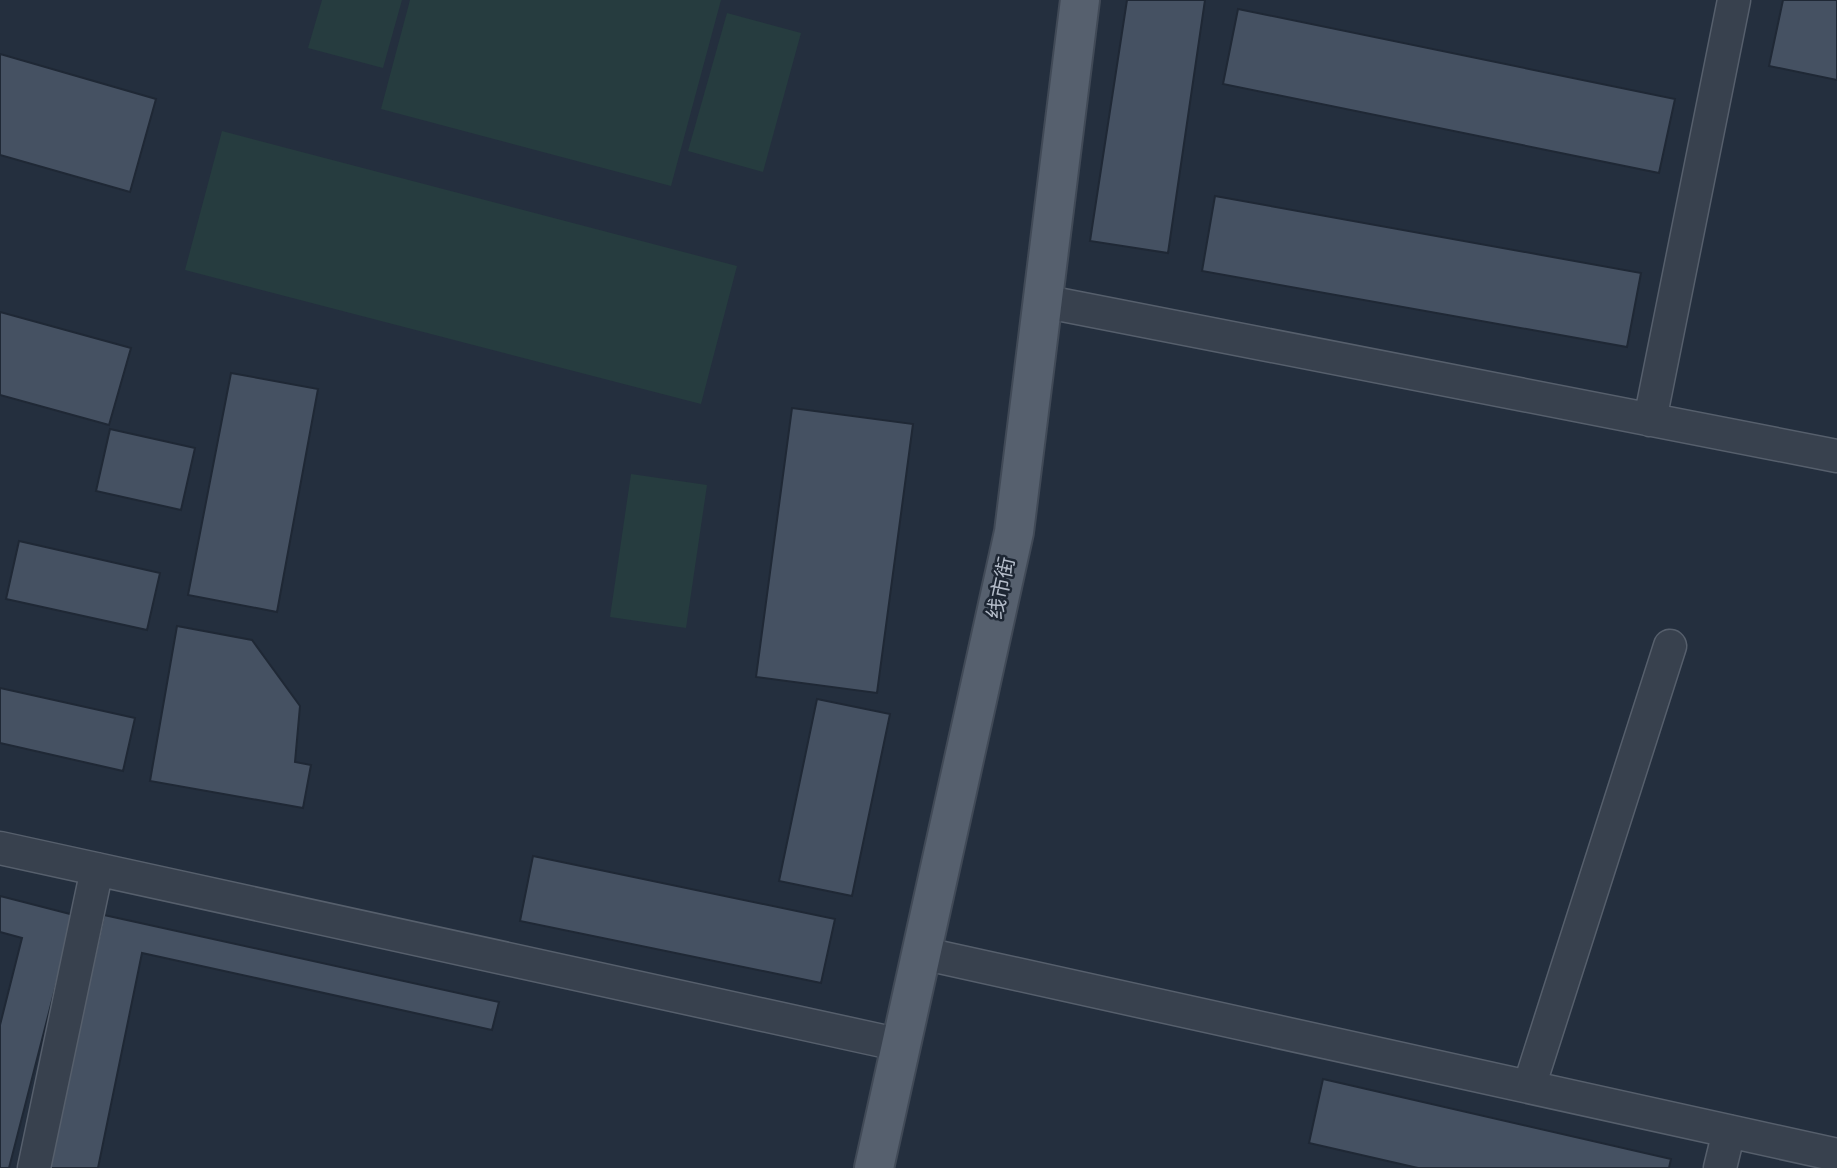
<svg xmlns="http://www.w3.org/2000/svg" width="1837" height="1168" viewBox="0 0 1837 1168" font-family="Lato,'Noto Sans SC',sans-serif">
	<rect width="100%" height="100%" fill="#242f3e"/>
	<path fill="#263c3f" d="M322,0H402L383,68L308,48Z
		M410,0H721L671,186L381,109Z
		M727,13L801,33L763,172L688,151Z
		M222,131L737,266L701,404L185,270Z
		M631,474L707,485L686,628L610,617Z"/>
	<path fill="#455162" stroke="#1f2835" stroke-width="2" d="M1127,0H1205L1168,253L1090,241Z
		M1783,0H1837V80L1769,66Z
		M1238,9L1675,99L1659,173L1223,84Z
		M0,54L156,99L130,192L0,155Z
		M1215,196L1641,273L1627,347L1202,271Z
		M0,312L131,348L109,425L0,395Z
		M231,373L318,389L277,612L188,595Z
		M792,408L913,424L877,693L756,677Z
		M110,429L195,448L181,510L96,491Z
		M19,541L160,573L147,630L6,599Z
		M177,626L252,640L300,706L295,762L311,765L303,808L150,781Z
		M0,688L135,718L123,771L0,743Z
		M817,699L890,714L852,896L779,881Z
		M533,856L835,919L821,983L520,921Z
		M0,896L74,915L9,1168H0V1025L22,938L0,932Z
		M104,915L499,1002L492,1030L142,953L98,1168H48Z
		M1323,1079L1671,1159L1669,1168H1418L1309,1143Z"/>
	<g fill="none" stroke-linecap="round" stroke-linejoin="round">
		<defs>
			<path id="minor" d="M1042,301L1837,456
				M1650,420L1734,0
				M0,848L901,1045
				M921,953L1837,1155
				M1529,1087L1670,646
				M34,1168L97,869
				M1720,1168L1729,1131"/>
			<path id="major" d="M874,1168L1014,532L1080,0"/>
		</defs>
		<use href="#minor" stroke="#565f6c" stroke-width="35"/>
		<use href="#major" stroke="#414a57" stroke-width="42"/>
		<use href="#minor" stroke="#38414e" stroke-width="32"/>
		<use href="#major" stroke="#56606e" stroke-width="38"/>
	</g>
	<g text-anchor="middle" stroke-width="5" stroke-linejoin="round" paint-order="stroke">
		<g font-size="21" fill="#b4bcc9" stroke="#1d2633">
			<text transform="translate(1001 588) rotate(-78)" y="7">线市街</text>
		</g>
	</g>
</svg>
